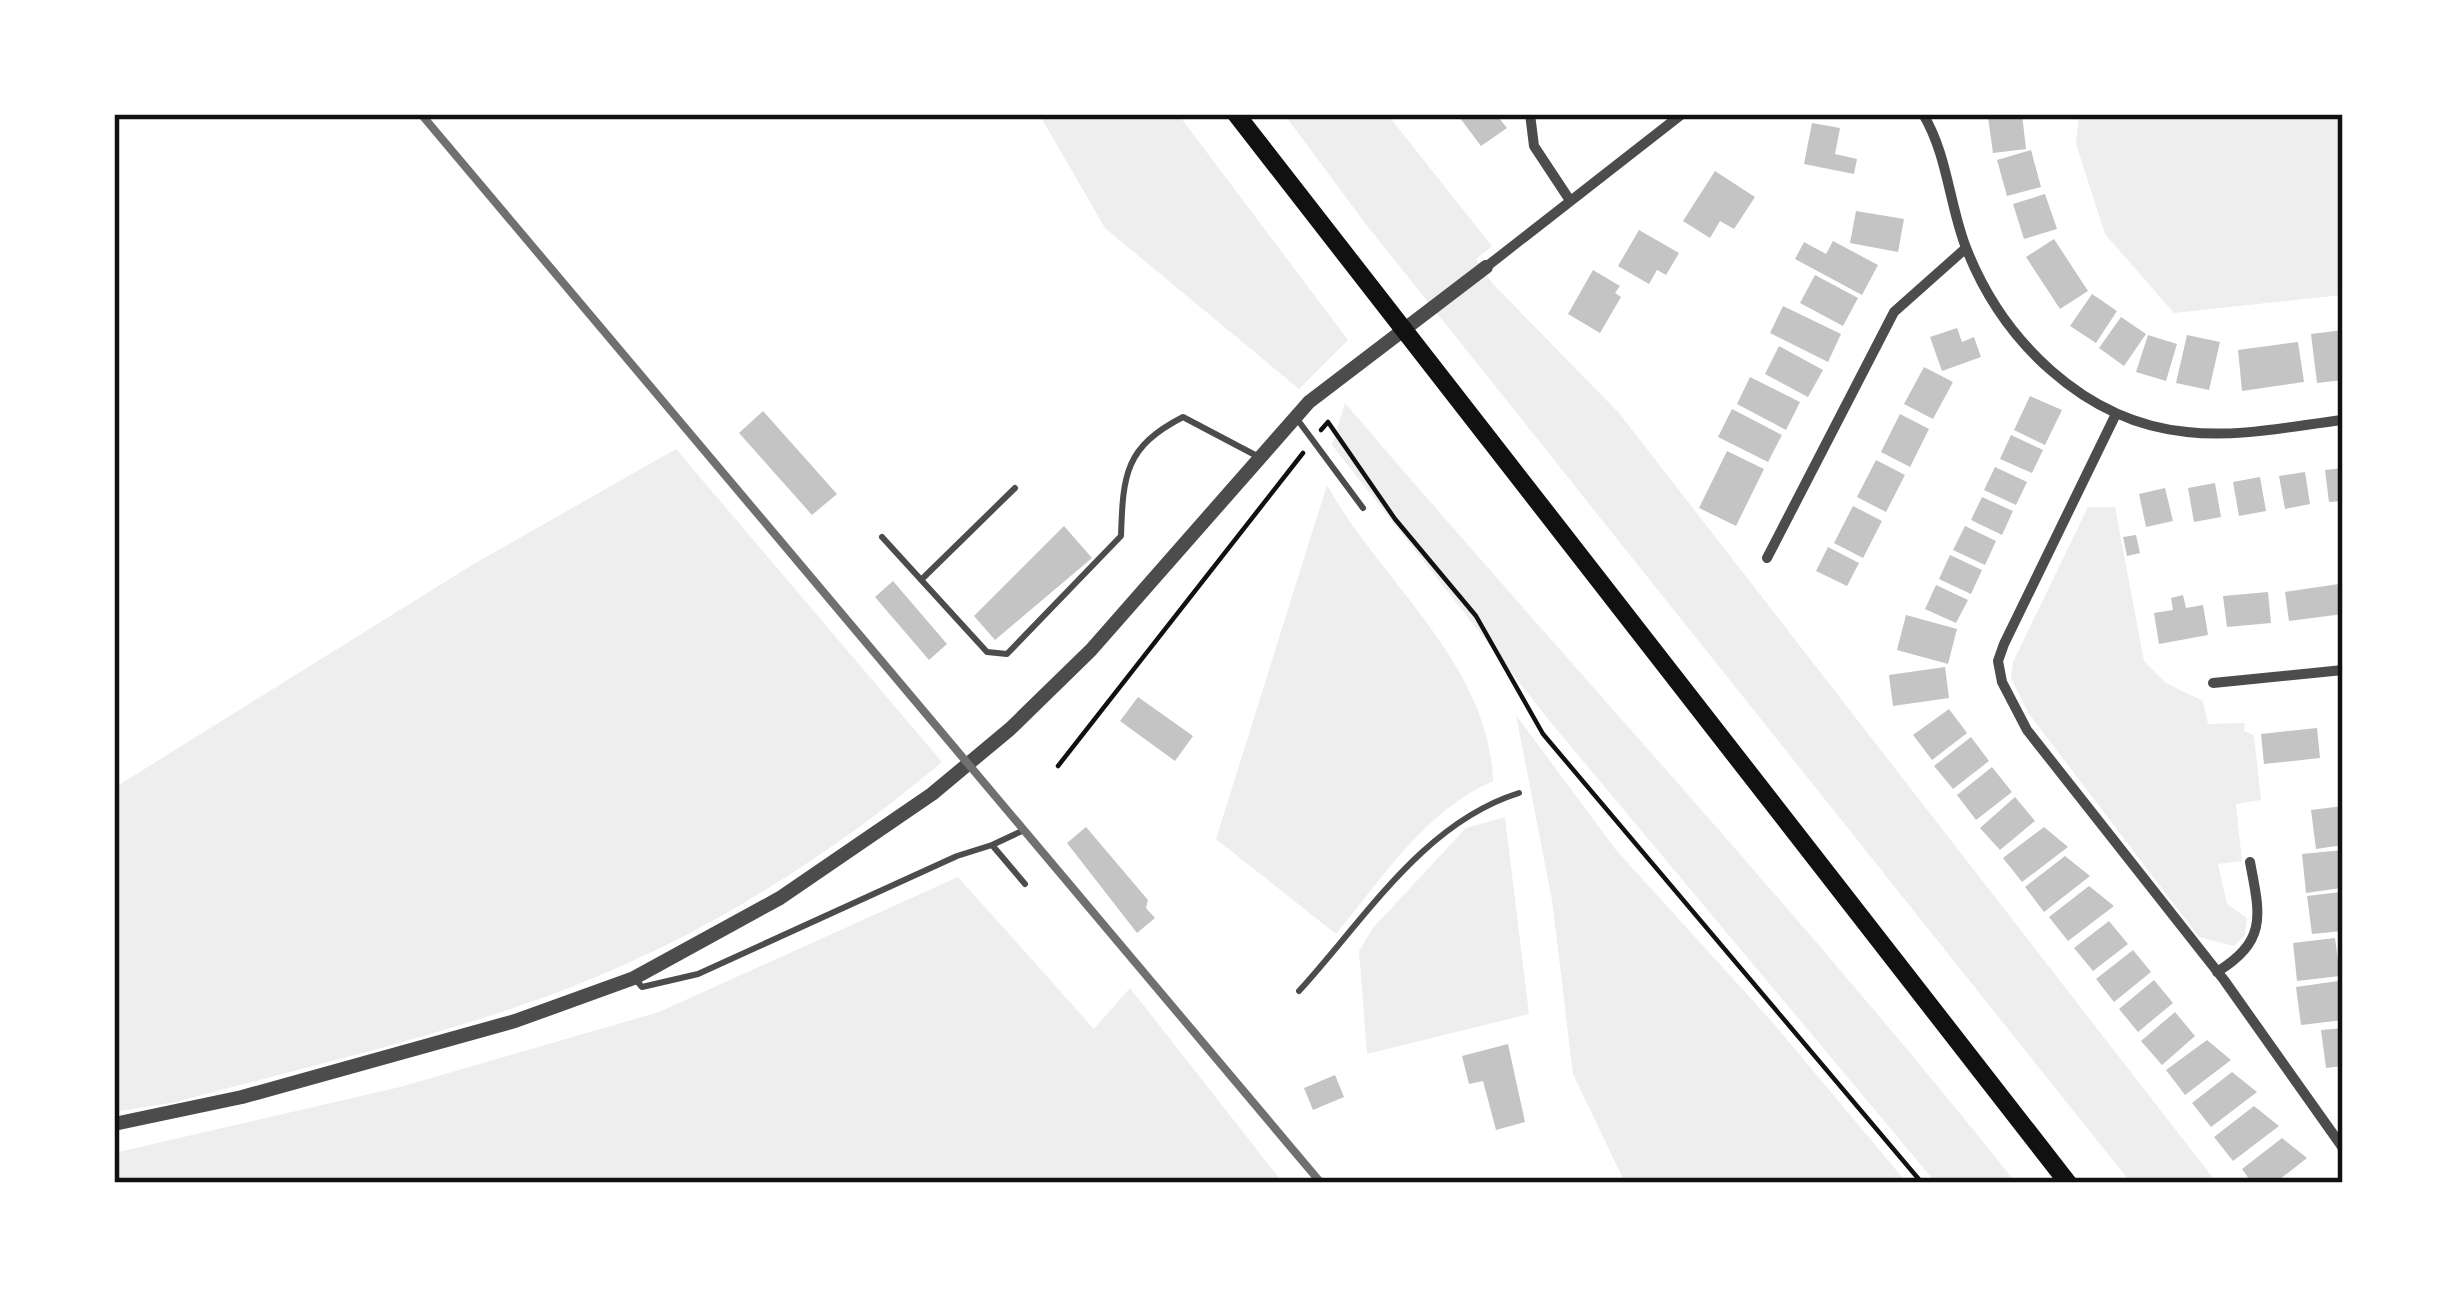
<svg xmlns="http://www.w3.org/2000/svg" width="2457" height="1297" viewBox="0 0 2457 1297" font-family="'Asap Condensed',sans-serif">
	<rect width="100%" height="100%" fill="#fff"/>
	<path fill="#eee" d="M1039,114H1178L1348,340L1299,389L1105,228Z
		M1284,114H1387L1492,246L1476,259L1492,283L1619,413L2217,1183H2131L1365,223Z
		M2079,114H2343V295L2174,313L2105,234L2076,144Z
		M1345,403C1568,664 1802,914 2016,1183H1936L1548,719L1332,445Z
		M676,449L942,762C827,859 694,942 553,994C431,1039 301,1068 176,1102L114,1112V788L472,565Z
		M1327,485C1379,580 1490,664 1493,781C1425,810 1382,879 1336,934L1216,839Z
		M2088,507H2115L2144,661L2166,683L2203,701L2208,724L2245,723L2244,731L2254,735L2261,800L2236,804L2242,861L2218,864L2227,904L2247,918L2245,935L2234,946L2199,937L2029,714L2011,678L2013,662Z
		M1516,715L1616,850L1774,1024L1907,1183H1625L1573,1074L1552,900Z
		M1505,817L1529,1014L1367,1054L1359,951L1373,928L1466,828Z
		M958,877L1094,1029L1130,988L1283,1183H114V1153L400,1087L659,1012Z"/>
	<path fill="#c4c4c4" d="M1457,114H1496L1507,128L1481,146Z
		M2022,114L2026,149L1993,153L1988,117Z
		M1812,123L1840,128L1835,154L1857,159L1854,174L1804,164Z
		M2031,150L2041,187L2007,196L1997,160Z
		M1715,171L1755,197L1734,229L1720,221L1710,238L1683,221Z
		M2045,194L2057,229L2024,239L2013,204Z
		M1856,211L1904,219L1898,252L1850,243Z
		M1639,230L1679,253L1666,275L1657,270L1649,284L1618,266Z
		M2054,239L2088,291L2060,309L2026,257Z
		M1833,241L1878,265L1862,295L1795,259L1804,242L1826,254Z
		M1593,270L1620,286L1615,293L1621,297L1600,333L1568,314Z
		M1815,275L1858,298L1843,326L1800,303Z
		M2092,294L2117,311L2096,343L2070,326Z
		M1783,306L1841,334L1828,362L1770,333Z
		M2121,317L2146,334L2124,366L2099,348Z
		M1957,328L1962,342L1974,337L1981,357L1942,371L1930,337Z
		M2343,330V380L2317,383L2311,334Z
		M2148,335L2177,344L2166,381L2136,372Z
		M2187,335L2220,342L2209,390L2176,383Z
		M2298,342L2304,382L2242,391L2238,350Z
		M1779,346L1823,370L1808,397L1765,374Z
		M1924,367L1953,382L1933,419L1904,404Z
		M1750,377L1800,402L1786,430L1737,404Z
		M2030,396L2062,410L2045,445L2014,430Z
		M1732,409L1782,435L1768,462L1718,437Z
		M763,411L837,494L812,515L739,433Z
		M1900,414L1929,429L1910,467L1881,452Z
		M2011,435L2043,450L2032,473L2000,459Z
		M1727,451L1764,469L1736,526L1699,508Z
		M1876,460L1905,475L1886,512L1857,497Z
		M1995,467L2027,482L2016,505L1984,490Z
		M2343,468V501L2329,502L2325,470Z
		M2305,472L2310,504L2285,509L2279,476Z
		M2260,477L2266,511L2239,516L2233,482Z
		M2215,483L2221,517L2194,522L2188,488Z
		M2165,488L2173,521L2146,527L2139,494Z
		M1982,497L2013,511L2002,535L1971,520Z
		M1853,506L1882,521L1863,558L1834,543Z
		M1064,526L1092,558L995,640L974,616Z
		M1965,526L1996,541L1985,565L1953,550Z
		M2136,535L2140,553L2127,556L2123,537Z
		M1828,547L1859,563L1847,586L1816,571Z
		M1950,555L1982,570L1971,594L1939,579Z
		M893,581L947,644L929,660L875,597Z
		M2339,584L2343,614L2289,621L2285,592Z
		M1936,585L1968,600L1956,623L1925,609Z
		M2268,592L2271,623L2227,627L2223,596Z
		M2183,595L2186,608L2203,605L2208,635L2159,644L2154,613L2173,610L2171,598Z
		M1906,615L1957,629L1948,664L1897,650Z
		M1945,667L1949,698L1893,706L1889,675Z
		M1138,697L1193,736L1175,761L1120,721Z
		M1949,709L1967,733L1932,760L1913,735Z
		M2317,728L2320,758L2264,764L2261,734Z
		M1971,737L1989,761L1953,789L1934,766Z
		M1992,767L2012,792L1976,820L1957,795Z
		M2015,797L2035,821L2000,850L1980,828Z
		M2343,806V845L2316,849L2311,810Z
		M1086,827L1148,900L1146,908L1155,918L1137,933L1067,843Z
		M2044,827L2068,847L2022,882L2003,858Z
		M2343,850L2341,888L2306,893L2302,854Z
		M2065,856L2090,876L2044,912L2025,887Z
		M2089,886L2114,906L2068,941L2049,917Z
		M2341,892L2343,931L2312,934L2307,896Z
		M2109,921L2128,944L2093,971L2074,948Z
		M2335,938L2340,976L2297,981L2293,943Z
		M2133,950L2151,972L2114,1002L2096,979Z
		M2154,980L2173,1003L2138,1032L2119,1009Z
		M2338,981L2343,1020L2301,1025L2296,987Z
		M2175,1012L2195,1036L2162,1065L2141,1041Z
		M2343,1028V1066L2326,1068L2321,1030Z
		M2207,1040L2231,1060L2185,1095L2166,1070Z
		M1508,1044L1525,1122L1496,1130L1483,1081L1469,1084L1462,1056Z
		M2232,1072L2257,1092L2211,1127L2192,1103Z
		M1335,1075L1344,1097L1313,1110L1304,1088Z
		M2254,1106L2279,1126L2233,1161L2214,1137Z
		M2282,1138L2307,1158L2275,1183H2252L2242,1169Z"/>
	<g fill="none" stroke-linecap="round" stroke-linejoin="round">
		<path stroke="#111" stroke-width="4.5" d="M1321,430L1328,422L1395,519L1476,616L1543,734L1922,1183
			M1058,766L1303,453"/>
		<path stroke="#4c4c4c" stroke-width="6" d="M1297,419L1363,508
			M882,537L987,652L1007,654L1121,536C1123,474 1125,447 1183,417L1257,456
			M921,580L1015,488
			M992,845L1024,830
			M636,980L642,987L698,974L957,856L992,845L1025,884
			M1299,991C1365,919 1423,823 1519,793"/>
		<path stroke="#4c4c4c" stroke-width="10" d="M1530,114L1534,146L1569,199
			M1923,114C1947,154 1949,202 1965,245C2001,340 2084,422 2187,432C2238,438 2292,426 2343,420
			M1486,267L1682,114
			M2115,416L2004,644L1998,661L2002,682L2027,730L2224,980L2343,1148
			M1767,558L1894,312L1966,248
			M2213,683L2343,670
			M2217,972C2268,940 2260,915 2250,862"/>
		<path stroke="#4c4c4c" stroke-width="14" d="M114,1124L242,1097L515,1021L634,978L780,898L932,794L1010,729L1091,650L1309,402L1486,267"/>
		<path stroke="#111" stroke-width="18" d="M1236,114L2068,1183"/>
		<path stroke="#707070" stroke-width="8" d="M421,114L1321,1183"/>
	</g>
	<rect width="2457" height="1297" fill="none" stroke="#ffffff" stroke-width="234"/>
	<rect x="117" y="117" width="2223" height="1063" fill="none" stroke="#111" stroke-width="4.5"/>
</svg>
